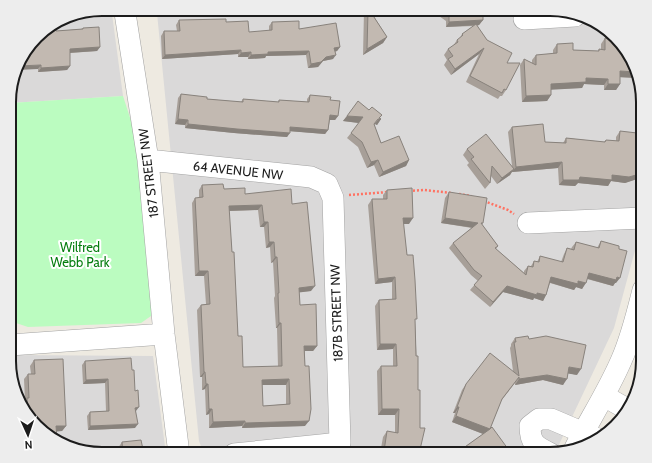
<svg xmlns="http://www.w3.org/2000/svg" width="652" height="463" viewBox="0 0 652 463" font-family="Cabin,sans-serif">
	<rect width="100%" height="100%" fill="#eeeae1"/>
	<path fill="#dad9d9" d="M556,9L607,28L633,61L643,96V221L614,328L555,453L550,454H204L199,441L157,13Z
		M72,14H112L123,96L10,103V90L21,56L41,32Z
		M10,355L153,356L166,454H96L45,435L21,407L10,373Z
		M643,360V367L624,418L617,423Z"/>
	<path fill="#bbfcc0" d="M123,96L136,136L155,307L151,316L141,323L28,327L10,321V103Z"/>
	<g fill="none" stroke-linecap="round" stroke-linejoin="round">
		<defs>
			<path id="minor" d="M125,13L148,160L164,334L179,454
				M524,19L575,16
				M148,160L311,177L327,184L333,198L340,443L234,454
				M528,223L643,218
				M10,345L164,334
				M604,396L627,409
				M575,448C590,419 608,391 621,361C631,339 637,314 643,290
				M551,454C536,446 530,444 530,426L539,419H551L598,439"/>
		</defs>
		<use href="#minor" stroke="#a3a3a3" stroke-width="22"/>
		<path stroke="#ff7262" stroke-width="2.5" stroke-dasharray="2 2" stroke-linecap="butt" d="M409,191L424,190L452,193
			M459,194L471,196
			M349,195L388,192
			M484,201L508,210L514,214"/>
		<use href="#minor" stroke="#fff" stroke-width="21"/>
	</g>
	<path fill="#a79f98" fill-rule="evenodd" d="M443,10L483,20L479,25L477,26L487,40L507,63L506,90L502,96H500L498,99L466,82L479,54L451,75L444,65L447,60L444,55L448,49L453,46L457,40L460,38L462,34L474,26L446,27V21L439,16Z
		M364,11H405L401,16L373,15L387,37L383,43L363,55Z
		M179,20L226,22L249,32L269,31V26L272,22L299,29L340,47L337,51L335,52L333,59L323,61L318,67L308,68L306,55L266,56L265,58L248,59V57H238V54L162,59L161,36L164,31H177L176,25Z
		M83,28L100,47L97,51L70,53V66L67,70L38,72V69L56,31L81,29Z
		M605,38L633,61L638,78L620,77V84L616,90H604V85L584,84L582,88L551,89V95L547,101L522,102L520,65L524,59L532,63V60L536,55L553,54V50L557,44L573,50L598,51L599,49H601V44Z
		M181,94L207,99L241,102L243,99L278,102L279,100L307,102V99L310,95L330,100L338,116L335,120H330L328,130L325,134L290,131L287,137L234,133L185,128V125L175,124L178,98Z
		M347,116L380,118L381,119L377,125L375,124L374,125L381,143L409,160L406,166L379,177L374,165L367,168L358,147L347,138L359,123L343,121Z
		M512,127L545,142L563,143L566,138L604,142L606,140L616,141V137L620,131L637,137L640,178L625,183L611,181L608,186L578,183L575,186L559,185L558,168L512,172V171L510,175L497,184L491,176L490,183L485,189L467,165L469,163L463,155L467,149L512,166L508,132Z
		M202,185L292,204L311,291L299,292L300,305L317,346L313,351H305V426L242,428V426L209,428V414L206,415L205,389L202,390V377H200L197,310L201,305L206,304L204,276H195L192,203L195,198H199V190ZM258,210L260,227H264L266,248L270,247L271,263L273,262L275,296L274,298L276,328H277L278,367H243L238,336L229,211ZM262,385H286V404L263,406Z
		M387,190L409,224H403L415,322L418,390L419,454H380L383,437L387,431L395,433V415H378L377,371L381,366H393V349L377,350L375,306L379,300H392V282L375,284L368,205L372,199H383V195Z
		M449,192L483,223L482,225L498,246L496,249L524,273V271L528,266H531L534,261L537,262L540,256L561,262L564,254L567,248L571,249L572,247L576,242L597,248L601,241L619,249L616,283H615L613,286L587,279L582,289L576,287L574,290L550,283L546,295L543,301L534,298L533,300L503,292L490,307L470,290L478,281L471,275L449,248L453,243L472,228L441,223L445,198Z
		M515,338L529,339L577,375L568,373L563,385L543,380L515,385V383L501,401L490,429L512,454H458L462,449L483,434L452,422L455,413H453L462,390L466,384L513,371L510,348L511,346V344Z
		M34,360L66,426L62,431H57L45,435L24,410V403L25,401L24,379L28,374H31L30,366Z
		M85,361L132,370L136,411L135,428L88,430L87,416L90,412L106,411L105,383L83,384L82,365Z
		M122,442L144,454H119L118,448Z"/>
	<path fill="#88827c" d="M368,11H405L401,16L368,15Z
		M483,20L479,25L446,27L449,22Z
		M387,37L383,43L363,55L367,49Z
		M100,47L97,51L67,53L70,49Z
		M340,47L337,51L331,52L334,48Z
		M484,48L479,54L451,75L455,69Z
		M241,50L238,54L162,59L165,55Z
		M309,51L306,55L266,56L265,58L248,59L251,55L268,52Z
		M251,52L248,57H238L241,53Z
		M336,55L333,59L323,61L318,67L308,68L311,64L326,57Z
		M41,65L38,69L17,70L18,66Z
		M70,66L67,70L38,72L41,68Z
		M620,71L636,72L638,78L616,77Z
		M586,78L608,79L604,85L584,84L582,88L547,90L551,84Z
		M608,84H620L616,90H604Z
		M551,95L547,101L522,102L526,96Z
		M330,115L338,116L335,120H327Z
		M382,115L379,119H381L377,125L375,124L370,130Z
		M347,116L363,117L359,123L343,121Z
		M178,119L188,120L185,125L175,124Z
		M188,124L290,133L287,137L234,133L185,128Z
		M290,127L328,130L325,134L287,131Z
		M378,160L374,165L367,168L371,162Z
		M409,160L406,166L379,177L383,172Z
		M562,162L558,168L512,172L516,167Z
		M514,169L510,175L497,184L502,178Z
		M643,173V174L640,178L625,183L611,181L608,186L578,183L575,186L559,185L563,180L580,177L612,175Z
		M262,205L258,210L225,211L229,206Z
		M403,218H413L409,224H399Z
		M445,218L478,223L475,228L441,223Z
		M264,222H268L264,227H260Z
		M269,242H274L270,247L266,248Z
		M275,257H277L273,262L271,263Z
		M199,271H208L204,276H195Z
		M589,273L617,277L620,278L616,283H615L613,286L585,278Z
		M395,277L392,282L375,284L378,279Z
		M551,277L578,281L586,283L582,289L576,287L574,290L548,282Z
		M315,286L311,291L295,293L299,288Z
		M507,286L537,293L546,295L543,301L534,298L533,300L503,292L490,307L493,302Z
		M279,323H281L277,328H276Z
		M380,344H396L393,349L377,350Z
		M304,346H317L313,351H301Z
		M569,367L581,369L577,375L565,373Z
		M204,372H205L202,377H200Z
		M547,375L567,379L563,385L543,380L515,385L519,379Z
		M108,379L105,383L83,384L86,380Z
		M289,379L286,385H258L262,380Z
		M206,384H208L205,389L202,390Z
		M139,407L136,411L135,408Z
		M457,407H459L455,413H453Z
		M209,409H212L209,414L206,415Z
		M382,409H399L395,415H378Z
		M456,416L490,429L486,435L452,422Z
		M245,421L242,426L209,428L213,422Z
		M309,421L305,426L242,428L245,423Z
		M138,424L135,428L88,430L90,426Z
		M56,426H66L62,431L53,432Z
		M384,451L398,454H383L384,452L382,454Z"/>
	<path fill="#c2b9b1" stroke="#88827c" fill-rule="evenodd" d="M443,10H483V20L449,22V16L443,11Z
		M368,11H370L387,37L367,49Z
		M226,19V22L248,21L249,32L272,30V22L299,21V29L336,23L340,47L334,48L336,55L326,57L321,62L311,64L309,51L268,52V54L251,55V52L241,53V50L165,55L164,31H180L179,20Z
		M56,24V31L83,29V28L99,27L100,47L70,49V66L41,68V65L18,66L21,56L41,32Z
		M476,24L487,40L512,53L507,63H520L506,90L504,89L502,93L470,76L484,48L455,69L448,59L453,56L448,49L458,42L457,40L463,35L462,34Z
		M605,38H615L633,61L636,72L620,71V84H608V79L586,78V82L551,84V95L526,96L524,59L536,65V55L557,53V44L573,43V50L599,51V49L605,50Z
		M181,94L207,97V99L243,102V99L279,102V100L309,102L310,95L331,97L330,100L340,101L338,116L330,115L328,130L290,127V133L237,129L188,124V120L178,119Z
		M358,101L369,110L372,107L382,115L379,118L381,119H378L374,124L381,143L399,136L409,160L383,172L378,160L371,162L362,142L351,133L363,117L347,116Z
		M543,124L545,142L566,143V138L605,142L606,140L619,141L620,131L637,133V137L643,138V173L629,177L612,175V180L580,177L579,180H563L562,162L516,167L512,127Z
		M486,134L514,169L502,178L492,166L490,183L471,159L474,157L467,149Z
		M223,184L224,189L245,188V194L291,189L292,204L307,202L315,286L299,288L300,305L316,304L317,346H304L305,366H309L311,409L309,421L245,423V421L213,422L212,409H209L208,384H206L205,372H204L201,305L210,304L208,271H199L195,198L203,197L202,185ZM262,205L264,222H268L269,242H274L275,257H277L279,293H278L279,323H281L282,366L243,367L242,336H238L234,252H232L229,206ZM289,379L290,404L263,406L262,380Z
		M412,188L413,218H403L407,255H413L415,280L417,319H415L416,356H418V390H420V428H425L419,454H398L384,451L387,431L398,433L399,409H382L381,366H397L396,344H380L379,300L396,299L395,277L378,279L372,199H387V190Z
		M449,192L487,198L483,223H481L498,246L495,248L526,275L528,266L533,267L534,261L539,262L540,256L563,262L567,248L574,250L576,242L599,248L601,241L619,246V249L627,251L620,278L617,277L616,280L589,273L586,283L578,281V284L551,277L546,295L537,293V295L507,286L493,302L474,285L482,276L474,270L453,243L478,223L445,218Z
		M528,336L529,339L546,336L586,345L581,369L569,367L567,379L547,375L519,379V377L502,399L490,429L492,427L511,453L512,454H465L462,449L490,429L456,416L459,407H457L466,384L490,353L519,376L514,342H516L515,338Z
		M131,358L132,370H134L135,391L138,390L139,407L135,408L138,424L90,426V412L109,411L108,379L86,380L85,361Z
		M63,359L66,426H56L57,439L45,435L28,415L27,398H29L28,374H35L34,360Z
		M141,440L144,454H123L122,442Z"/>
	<g text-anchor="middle" stroke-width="4" stroke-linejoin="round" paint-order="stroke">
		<g font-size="13" fill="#1c1c1c" stroke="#fff">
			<text transform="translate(238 170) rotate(6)" y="5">64 AVENUE NW</text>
			<text transform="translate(148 173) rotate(-97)" y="5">187 STREET NW</text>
			<text transform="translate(336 313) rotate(-92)" y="5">187B STREET NW</text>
		</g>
		<g font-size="13" fill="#067e10" stroke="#fff">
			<text x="80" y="252">Wilfred<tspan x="80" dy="15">Webb Park</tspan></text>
		</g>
	</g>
	<path d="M0 0H652V463H0ZM102 16H550A86 86 0 0 1 636 102V361A86 86 0 0 1 550 447H102A86 86 0 0 1 16 361V102A86 86 0 0 1 102 16Z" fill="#ededed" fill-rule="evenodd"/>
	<path fill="none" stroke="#1c1c1c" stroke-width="2" d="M102 16H550A86 86 0 0 1 636 102V361A86 86 0 0 1 550 447H102A86 86 0 0 1 16 361V102A86 86 0 0 1 102 16Z"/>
	<g transform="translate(28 435) rotate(177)" stroke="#ffffff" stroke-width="3" paint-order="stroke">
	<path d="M0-3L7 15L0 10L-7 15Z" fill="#1c1c1c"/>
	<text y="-6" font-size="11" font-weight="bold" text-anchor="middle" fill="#1c1c1c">N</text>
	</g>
</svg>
